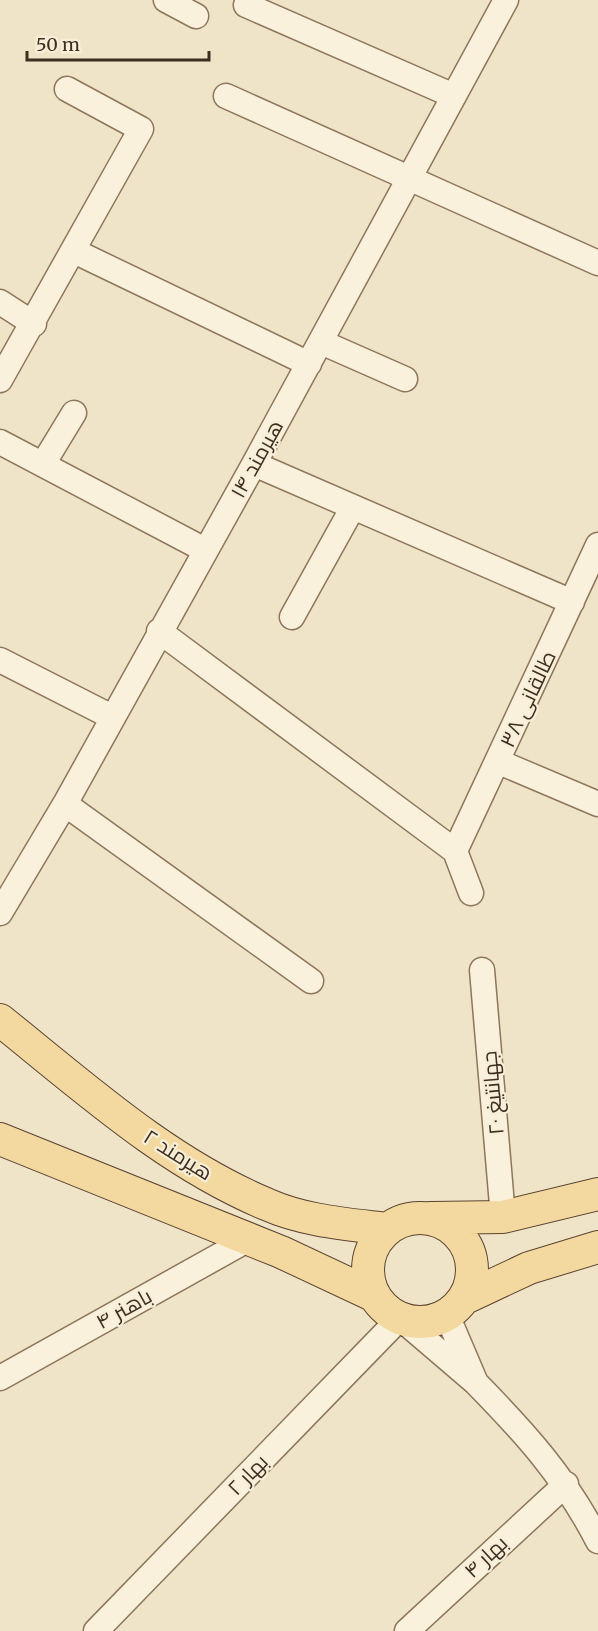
<svg xmlns="http://www.w3.org/2000/svg" width="598" height="1631" viewBox="0 0 598 1631" font-family="Merriweather,Cairo,serif">
	<rect width="100%" height="100%" fill="#f0e4c8"/>
	<g fill="none" stroke-linecap="round" stroke-linejoin="round">
		<defs>
			<path id="minor" d="M166,0L196,16
				M246,5L454,96
				M226,96L598,263
				M74,251L309,364
				M0,302L34,324
				M321,342L405,379
				M0,380L141,129L67,89
				M0,442L205,550
				M43,464L74,413
				M254,464L572,602
				M292,617L353,507
				M159,631L455,851L471,893
				M0,660L112,717
				M499,762L598,804
				M65,804L311,981
				M455,851L598,545
				M0,913L65,804L254,464L506,0
				M482,970L503,1217
				M0,1378L249,1239
				M476,1383C525,1433 565,1477 598,1541
				M96,1631L400,1318L476,1383L447,1315
				M407,1631L566,1484"/>
			<path id="major" d="M0,1020C85,1088 166,1162 266,1204C304,1221 346,1224 387,1229
				M0,1139L281,1252L375,1296
				M368 1270a52 52 0 1 1 104 0a52 52 0 1 1-104 0Z
				M431,1218L503,1217L598,1194
				M465,1298L529,1268L598,1247"/>
		</defs>
		<use href="#minor" stroke="#8d765c" stroke-width="27"/>
		<use href="#major" stroke="#5b4430" stroke-width="34"/>
		<use href="#minor" stroke="#faf1dc" stroke-width="24"/>
		<use href="#major" stroke="#f3d9a0" stroke-width="32"/>
	</g>
	<g text-anchor="middle" stroke-width="4.5" stroke-linejoin="round" paint-order="stroke">
		<g font-size="21" fill="#3d2e20" stroke="#f7eed8">
			<text transform="translate(257 459) rotate(-61)" y="7">هیرمند ۱۴</text>
			<text transform="translate(528 699) rotate(-65)" y="7">طالقانی ۳۸</text>
			<text transform="translate(493 1093) rotate(-95)" y="7">جهانتیغ ۲۰</text>
			<text transform="translate(178 1155) rotate(32)" y="7">هیرمند ۲</text>
			<text transform="translate(124 1309) rotate(-29)" y="7">باهنر ۴</text>
			<text transform="translate(248 1475) rotate(-46)" y="7">بهار ۲</text>
			<text transform="translate(486 1557) rotate(-43)" y="7">بهار ۴</text>
		</g>
	</g>
	<path d="M27 51v9h182v-9" fill="none" stroke="#3d2e20" stroke-width="3"/>
	<text x="36" y="51" font-size="18" fill="#3d2e20" stroke="#f7eed8" stroke-width="4.5" paint-order="stroke">50 m</text>
</svg>
